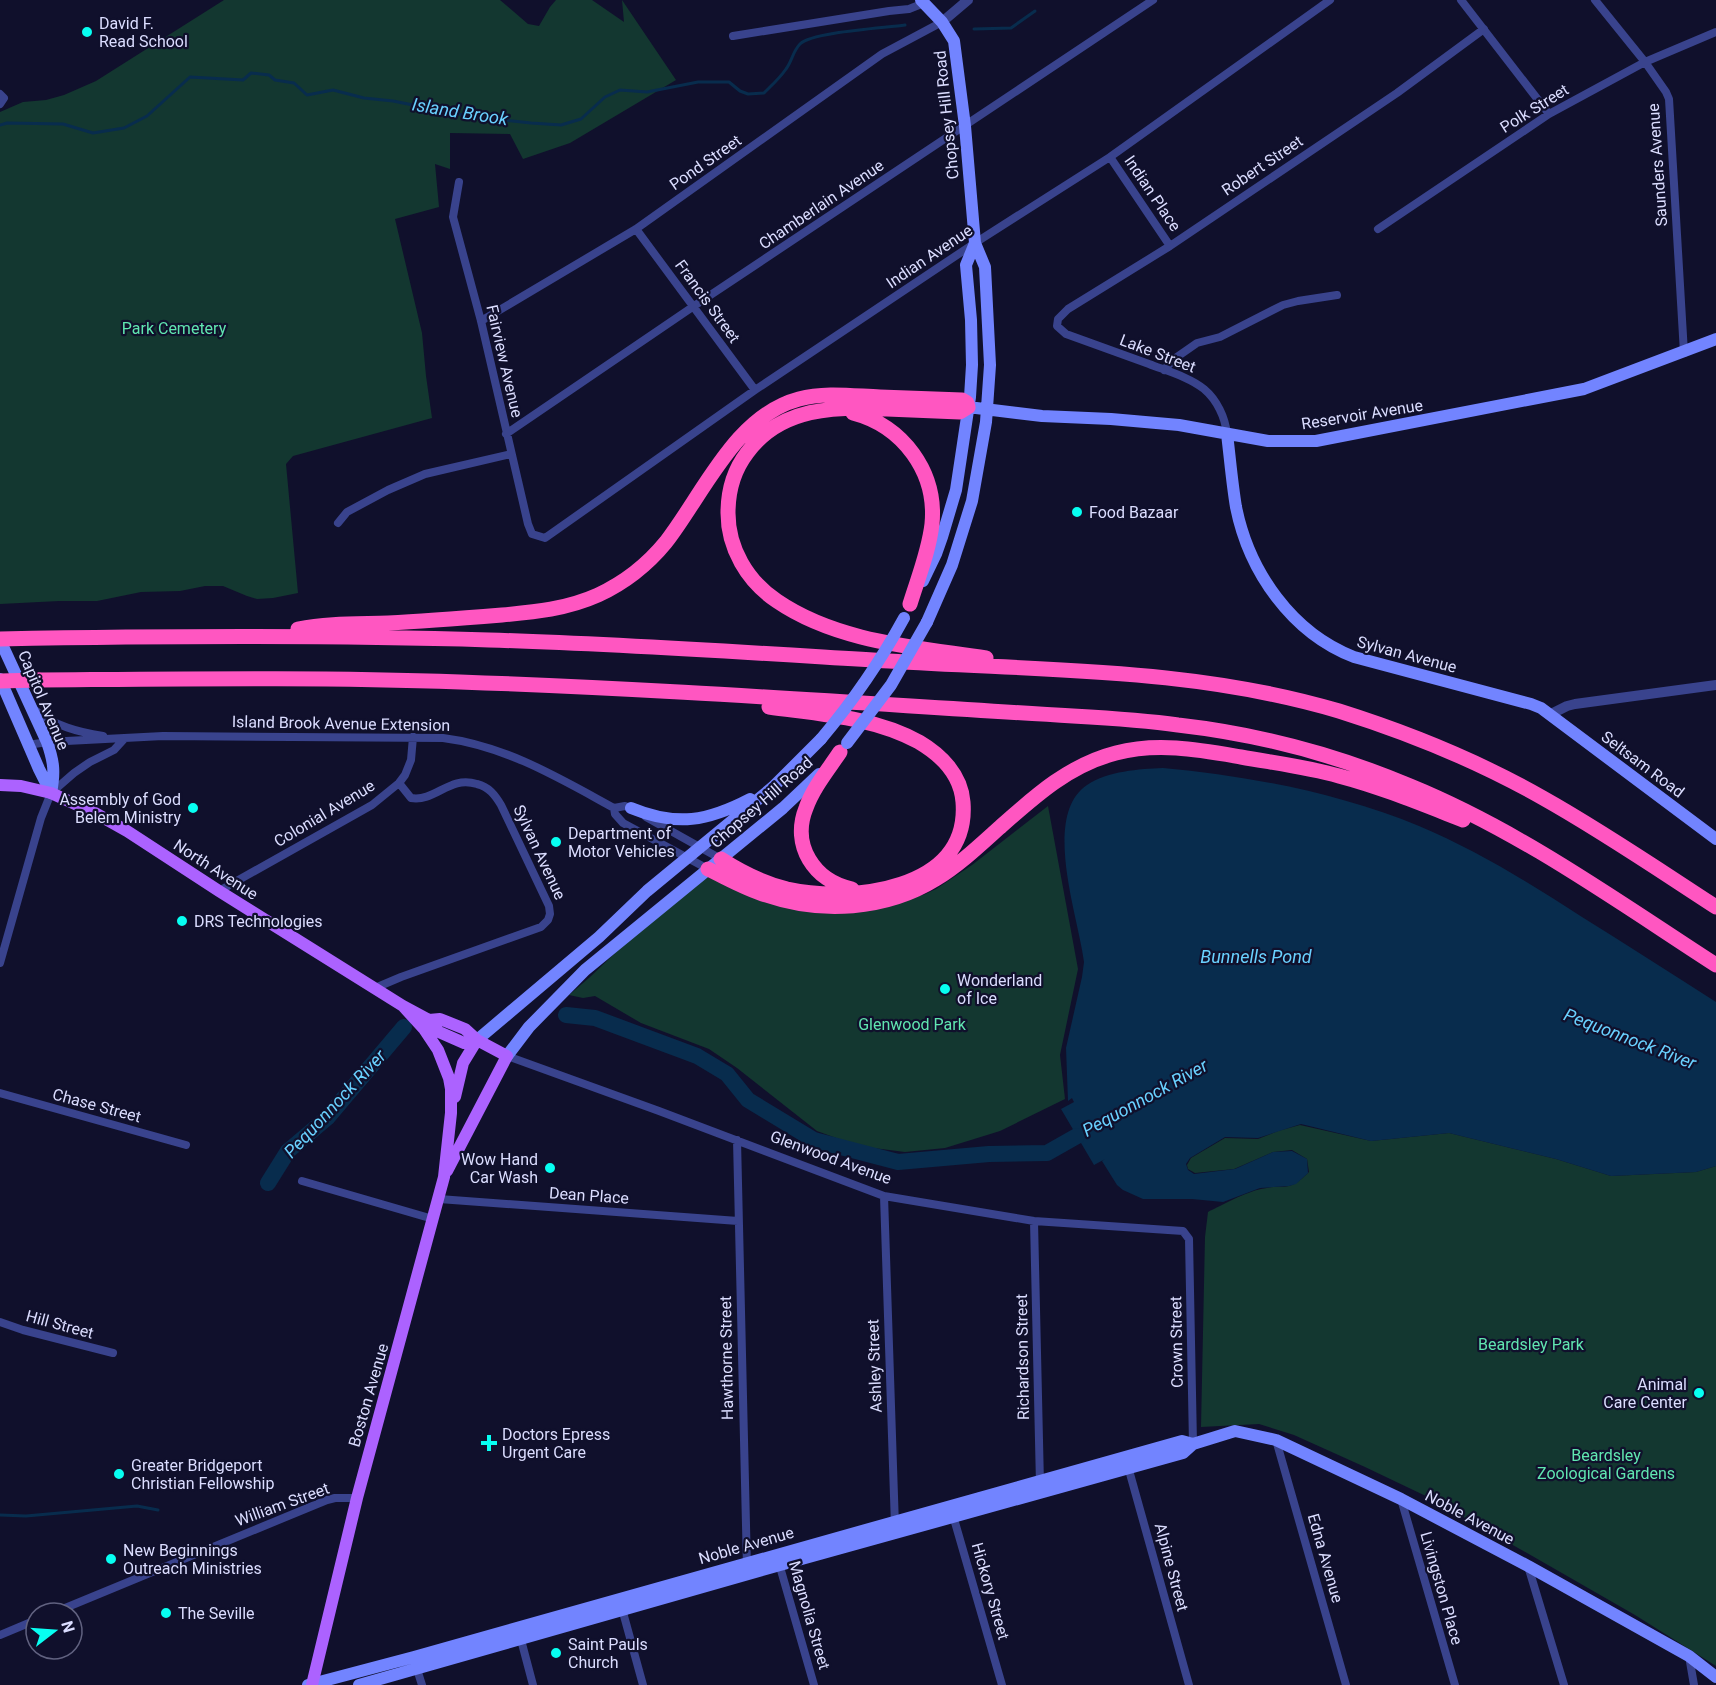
<svg xmlns="http://www.w3.org/2000/svg" width="1716" height="1685" viewBox="0 0 1716 1685" font-family="Roboto,sans-serif">
	<rect width="100%" height="100%" fill="#10102c"/>
	<path fill="#133730" d="M224,0H500L528,24L539,26L550,7L556,0H592L624,22L622,0L676,80L570,143L523,159L510,134L450,133V169L435,164L439,207L395,219L422,333L426,376L432,418L293,456L286,464L298,593L273,598L257,599L247,596L223,586H205L180,591L141,592L97,601H59L0,604V112L23,102L46,100L64,95L96,81Z
		M1048,806L1078,969L1060,1055L1065,1099L1000,1131L945,1148L905,1152L858,1146L817,1131L737,1068L709,1049L641,1023L595,996L583,998L569,995L590,977L678,893L715,863L855,903L923,895L936,889L972,865Z
		M1300,1125L1371,1141L1449,1133L1556,1159L1611,1176L1696,1172L1716,1166V1666L1635,1615L1541,1561L1430,1498L1365,1467L1294,1435L1259,1424L1201,1427L1205,1237L1208,1212C1222,1205 1246,1192 1261,1189C1286,1183 1287,1194 1309,1172L1307,1159L1292,1150L1273,1152L1234,1169L1195,1173L1188,1169L1187,1165L1191,1158L1225,1138L1258,1139L1278,1131Z"/>
	<path fill="#082c4d" d="M1163,768C1250,776 1338,793 1419,826C1476,850 1530,883 1582,917C1627,945 1671,973 1716,1002V1166L1696,1172L1611,1176L1556,1159L1449,1133L1371,1141L1301,1124L1258,1138L1225,1137L1190,1158L1186,1164L1188,1170L1194,1174L1235,1169L1273,1152L1292,1151L1307,1159L1308,1173L1296,1184L1289,1186L1260,1188L1223,1202L1192,1199H1143L1123,1190L1117,1185L1102,1161L1105,1159L1094,1165L1061,1109L1074,1102L1072,1098L1068,1101L1066,1048L1082,977L1084,962C1079,918 1041,816 1087,785C1108,771 1139,769 1163,768Z"/>
	<g fill="none" stroke-linecap="round" stroke-linejoin="round">
		<path stroke="#082c4d" stroke-width="3" d="M974,29L1011,28L1035,11
			M0,125L7,123L63,124L93,133L124,128L147,116L190,77L243,80L251,73L269,75L275,80L294,83L307,95L333,90L364,98L393,101L468,116L531,123L561,125L581,119L605,97L620,90L647,92L698,82H729L740,91L748,94L764,93C771,86 780,78 786,69C792,61 793,51 800,44C812,32 884,28 905,25
			M0,1515L26,1516L137,1506L158,1510"/>
		<path stroke="#082c4d" stroke-width="16" d="M566,1015L595,1018L697,1056L727,1074L748,1100L814,1140L898,1162L989,1154L1047,1153L1077,1136
			M268,1183L288,1151L327,1118L404,1027"/>
		<path stroke="#39438d" stroke-width="8" d="M1461,0L1549,114
			M1595,0L1645,62L1666,92L1669,99L1684,353
			M733,36L889,11L909,9L924,3
			M0,94L4,98L0,104
			M1110,157L1170,246
			M459,182L453,217L481,321L528,524L532,534L545,538L755,390L975,243L1110,157L1330,0
			M636,229L755,390
			M1378,229L1549,114L1645,62L1716,32
			M481,321L636,229L882,54L942,22
			M1164,370L1174,359L1197,343L1220,337L1283,305L1298,301L1337,295
			M506,434L694,306L1153,0
			M1227,434C1225,417 1217,400 1204,389C1189,377 1167,371 1149,364C1122,354 1094,344 1066,334L1057,326L1058,319L1068,309L1170,246L1397,93L1484,29
			M338,523L347,512L388,490L425,474L511,454
			M35,710C55,726 78,732 103,736
			M28,745L47,742L163,736L443,738C506,746 559,778 614,808L625,806L635,810
			M614,808L615,814L623,823L708,869
			M646,817L721,859
			M219,891L372,805L399,783L405,775L411,760L413,737
			M0,963L41,818L51,793L74,773L90,762L114,750L124,739
			M375,988L401,977L541,927L548,920L550,914L549,906L501,805C495,795 489,787 477,784C449,775 436,802 411,798L399,783
			M507,1056L659,1111L884,1196L1034,1221L1183,1231L1189,1239L1193,1444
			M0,1093L186,1145
			M737,1140L747,1568
			M302,1181L433,1219
			M884,1196L895,1526
			M439,1199L738,1221
			M1034,1221L1040,1484
			M0,1322L23,1330L113,1353
			M1276,1440L1346,1685
			M1127,1463L1189,1685
			M1401,1499L1455,1685
			M952,1512L1002,1685
			M778,1560L814,1685
			M1528,1566L1564,1685
			M621,1605L643,1685
			M53,1613L327,1500L335,1498H357
			M0,1635L36,1620
			M520,1636L533,1685
			M1689,1656L1694,1685
			M416,1666L422,1685"/>
		<path stroke="#39438d" stroke-width="10" d="M942,22L968,0
			M1551,714L1567,706L1575,704L1716,685"/>
		<path stroke="#7284ff" stroke-width="12" d="M921,0L942,22L954,41L965,126L975,243L985,267L990,365L986,422L972,501L952,565L927,622
			M968,407L1042,416L1111,419L1179,425L1268,441H1316L1584,389L1716,339
			M1227,434C1230,458 1232,483 1236,507C1249,572 1292,633 1354,657L1531,704L1541,708L1716,839
			M923,581L936,554L942,537L956,490L961,457L970,397L972,365L971,320L966,265L975,243
			M0,640L47,742C54,762 55,772 51,793
			M0,679L39,769L51,793
			M631,808C677,827 708,821 750,799
			M477,1040L599,937L647,891L773,787L821,739
			M507,1056L529,1027L585,970L783,808L819,774
			M308,1685L414,1657L1182,1441L1193,1444
			M359,1685L780,1565L1183,1453L1193,1444L1235,1431L1276,1440L1401,1499L1528,1566L1689,1656L1716,1677"/>
		<path stroke="#ac62ff" stroke-width="12" d="M0,785L21,786L51,793L95,813L127,831L219,891L403,1006L429,1020L439,1032L464,1043L477,1040
			M429,1020L440,1019L465,1029L477,1040L507,1056L447,1171
			M455,1097L463,1063L477,1040
			M312,1685L357,1498L444,1177L451,1113V1089L449,1078L438,1050L424,1029L403,1006"/>
		<path stroke="#ff56c1" stroke-width="15" d="M853,413C903,426 937,472 932,524C929,551 918,578 910,604
			M298,629C328,623 358,624 388,623C426,621 464,618 502,615C535,612 567,609 598,595C624,583 648,564 666,542C704,493 735,416 799,399C825,392 853,396 880,397C907,398 934,399 962,400L967,403L968,407L960,412C936,411 912,410 887,409C836,406 780,407 747,453C734,470 728,491 728,513C728,548 747,581 777,601C837,642 915,647 986,658
			M0,639C163,636 326,635 489,640C623,644 756,653 889,661C1041,671 1191,667 1339,711C1409,733 1478,761 1543,798C1602,831 1659,870 1716,907
			M39,680C179,679 320,677 460,682C665,689 869,704 1073,716C1108,718 1143,720 1178,725C1257,734 1337,755 1410,786C1520,831 1617,901 1716,965
			M840,752C828,770 813,788 806,808C791,845 814,881 852,889
			M721,859C741,872 763,883 787,889C850,903 970,891 963,802C961,775 941,755 919,742C874,717 819,714 769,707
			M708,869C727,878 746,889 766,895C821,914 886,910 936,879C959,865 979,846 999,828C1035,796 1069,765 1116,753C1158,742 1200,750 1241,757C1274,763 1307,767 1339,776C1381,787 1422,804 1463,820"/>
		<path stroke="#7284ff" stroke-width="12" d="M821,739C853,701 880,662 904,618
			M847,743L891,685L927,622"/>
		<path stroke="#ff56c1" stroke-width="15" d="M0,681L39,680"/>
	</g>
	<g fill="#07fff2" stroke="#10102c" stroke-width="2">
		<circle cx="87" cy="32" r="6"/>
		<circle cx="1077" cy="512" r="6"/>
		<circle cx="193" cy="808" r="6"/>
		<circle cx="556" cy="842" r="6"/>
		<circle cx="182" cy="921" r="6"/>
		<circle cx="945" cy="989" r="6"/>
		<circle cx="550" cy="1168" r="6"/>
		<circle cx="1699" cy="1393" r="6"/>
		<path d="M486 1434h6v6h6v6h-6v6h-6v-6h-6v-6h6z"/>
		<circle cx="119" cy="1474" r="6"/>
		<circle cx="111" cy="1559" r="6"/>
		<circle cx="166" cy="1613" r="6"/>
		<circle cx="556" cy="1653" r="6"/>
	</g>
	<g text-anchor="middle" stroke-width="4.5" stroke-linejoin="round" paint-order="stroke">
		<g font-size="16" fill="#dbddff" stroke="#10102c" text-anchor="start">
			<text x="99" y="29">David F.<tspan x="99" dy="18">Read School</tspan></text>
			<text x="1089" y="518">Food Bazaar</text>
			<text x="181" y="805" text-anchor="end">Assembly of God<tspan x="181" dy="18">Belem Ministry</tspan></text>
			<text x="568" y="839">Department of<tspan x="568" dy="18">Motor Vehicles</tspan></text>
			<text x="194" y="927">DRS Technologies</text>
			<text x="957" y="986">Wonderland<tspan x="957" dy="18">of Ice</tspan></text>
			<text x="538" y="1165" text-anchor="end">Wow Hand<tspan x="538" dy="18">Car Wash</tspan></text>
			<text x="1687" y="1390" text-anchor="end">Animal<tspan x="1687" dy="18">Care Center</tspan></text>
			<text x="502" y="1440">Doctors Epress<tspan x="502" dy="18">Urgent Care</tspan></text>
			<text x="131" y="1471">Greater Bridgeport<tspan x="131" dy="18">Christian Fellowship</tspan></text>
			<text x="123" y="1556">New Beginnings<tspan x="123" dy="18">Outreach Ministries</tspan></text>
			<text x="178" y="1619">The Seville</text>
			<text x="568" y="1650">Saint Pauls<tspan x="568" dy="18">Church</tspan></text>
		</g>
		<g font-size="16" fill="#dbddff" stroke="#10102c">
			<text transform="translate(1534 108) rotate(-32)" y="6">Polk Street</text>
			<text transform="translate(946 115) rotate(-96)" y="6">Chopsey Hill Road</text>
			<text transform="translate(705 162) rotate(-35)" y="6">Pond Street</text>
			<text transform="translate(1262 165) rotate(-34)" y="6">Robert Street</text>
			<text transform="translate(1657 165) rotate(-94)" y="6">Saunders Avenue</text>
			<text transform="translate(1153 193) rotate(56)" y="6">Indian Place</text>
			<text transform="translate(821 204) rotate(-34)" y="6">Chamberlain Avenue</text>
			<text transform="translate(929 256) rotate(-34)" y="6">Indian Avenue</text>
			<text transform="translate(708 301) rotate(54)" y="6">Francis Street</text>
			<text transform="translate(1158 353) rotate(21)" y="6">Lake Street</text>
			<text transform="translate(505 361) rotate(77)" y="6">Fairview Avenue</text>
			<text transform="translate(1362 414) rotate(-9)" y="6">Reservoir Avenue</text>
			<text transform="translate(1407 654) rotate(15)" y="6">Sylvan Avenue</text>
			<text transform="translate(44 700) rotate(67)" y="6">Capitol Avenue</text>
			<text transform="translate(341 723) rotate(1)" y="6">Island Brook Avenue Extension</text>
			<text transform="translate(1643 764) rotate(37)" y="6">Seltsam Road</text>
			<text transform="translate(761 802) rotate(-41)" y="6">Chopsey Hill Road</text>
			<text transform="translate(324 813) rotate(-31)" y="6">Colonial Avenue</text>
			<text transform="translate(540 852) rotate(65)" y="6">Sylvan Avenue</text>
			<text transform="translate(216 869) rotate(33)" y="6">North Avenue</text>
			<text transform="translate(97 1105) rotate(15)" y="6">Chase Street</text>
			<text transform="translate(831 1157) rotate(20)" y="6">Glenwood Avenue</text>
			<text transform="translate(589 1195) rotate(4)" y="6">Dean Place</text>
			<text transform="translate(60 1324) rotate(15)" y="6">Hill Street</text>
			<text transform="translate(1176 1342) rotate(-91)" y="6">Crown Street</text>
			<text transform="translate(1022 1357) rotate(-91)" y="6">Richardson Street</text>
			<text transform="translate(726 1358) rotate(-91)" y="6">Hawthorne Street</text>
			<text transform="translate(874 1366) rotate(-92)" y="6">Ashley Street</text>
			<text transform="translate(368 1395) rotate(-74)" y="6">Boston Avenue</text>
			<text transform="translate(282 1504) rotate(-20)" y="6">William Street</text>
			<text transform="translate(1470 1517) rotate(28)" y="6">Noble Avenue</text>
			<text transform="translate(746 1545) rotate(-16)" y="6">Noble Avenue</text>
			<text transform="translate(1326 1558) rotate(74)" y="6">Edna Avenue</text>
			<text transform="translate(1172 1567) rotate(75)" y="6">Alpine Street</text>
			<text transform="translate(1442 1588) rotate(74)" y="6">Livingston Place</text>
			<text transform="translate(991 1591) rotate(74)" y="6">Hickory Street</text>
			<text transform="translate(810 1615) rotate(74)" y="6">Magnolia Street</text>
		</g>
		<g font-size="16" fill="#60e6b0" stroke="#10102c">
			<text x="174" y="334">Park Cemetery</text>
			<text x="912" y="1030">Glenwood Park</text>
			<text x="1531" y="1350">Beardsley Park</text>
			<text x="1606" y="1461">Beardsley<tspan x="1606" dy="18">Zoological Gardens</tspan></text>
		</g>
		<g font-size="18" font-style="italic" fill="#69d1ff" stroke="#10102c">
			<text transform="translate(460 112) rotate(9)" y="6">Island Brook</text>
			<text x="1256" y="963">Bunnells Pond</text>
			<text transform="translate(1630 1039) rotate(21)" y="6">Pequonnock River</text>
			<text transform="translate(1145 1098) rotate(-29)" y="6">Pequonnock River</text>
			<text transform="translate(335 1104) rotate(-47)" y="6">Pequonnock River</text>
		</g>
	</g>
	<g transform="translate(54 1631) rotate(73)"><circle r="28" fill="#10102c" stroke="#616280" stroke-width="1.5"/>
	<path d="M0-4.5L10 22L0 15L-10 22Z" fill="#07fff2"/>
	<text y="-9" font-size="16" font-weight="bold" text-anchor="middle" fill="#dbddff">N</text>
	</g>
</svg>
